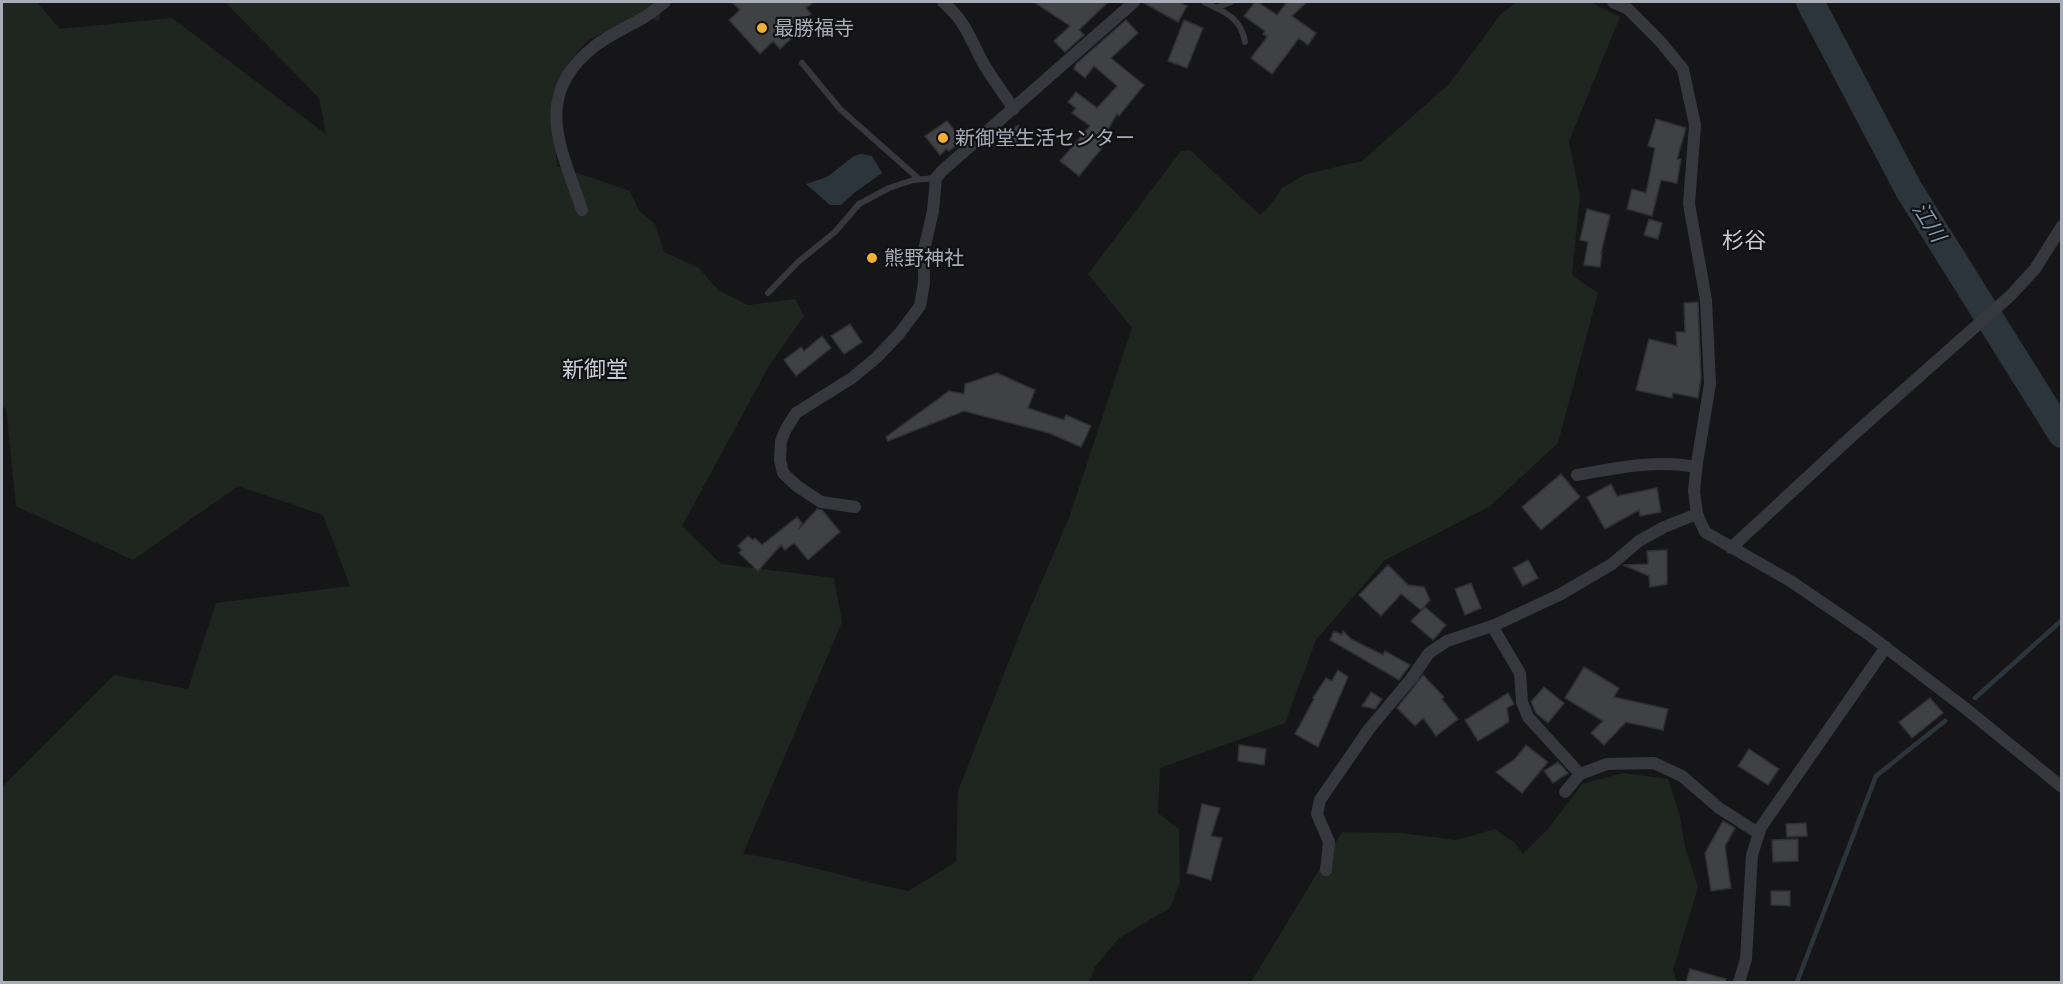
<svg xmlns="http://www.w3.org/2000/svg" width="2063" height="984" viewBox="0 0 2063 984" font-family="'Work Sans','Noto Sans JP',sans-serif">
	<rect width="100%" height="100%" fill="#161618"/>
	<path fill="#1e261f" d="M2,2H37L60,29L172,18L326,134L319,98L225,2H663L659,21L640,16L588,40L566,66L552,109L557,166L630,191L639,211L655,224L664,252L699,268L718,290L748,305L795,299L804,316L769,366L682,526L721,564L834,578L842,622L743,854C799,861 853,880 908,891L956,862L958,791L1023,625L1069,518L1132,328L1088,274L1181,151L1190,150L1260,215L1268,208L1282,188L1306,174L1362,161L1449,84L1501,14L1516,2H1591L1620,17L1569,141L1580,196L1572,275L1598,293L1558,443L1489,507L1385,560L1316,640L1285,723L1160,768L1158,813L1179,829L1180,883L1170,908L1119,938L1095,967L1089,982H2V787L114,675L188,689L216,603L350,586L323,515L238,486L133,560L16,506L6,408L2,407Z
		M1623,773L1668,779L1680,816L1685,847L1698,887L1673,970L1677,982H1251L1342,832L1402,833L1456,840L1495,829L1515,843L1523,854L1548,829L1582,784Z"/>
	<path fill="#2c353c" d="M861,154L872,156L882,173L854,193L841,205H830L806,184L827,177L854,156Z"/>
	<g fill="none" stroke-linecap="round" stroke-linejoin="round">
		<path stroke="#2c353c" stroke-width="4.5" d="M1975,698L2062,620
			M1797,982L1876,776L1945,721"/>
		<path stroke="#2c353c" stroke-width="28" d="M1810,2L1909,190L2062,434"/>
	</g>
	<path fill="#404145" stroke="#303034" stroke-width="1.5" d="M732,2H814L806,8L811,14L790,33L793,37L780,49L773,41L760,54L729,20L740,10Z
		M1034,2H1108L1079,30L1084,35L1065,52L1054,41L1070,26Z
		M1142,2H1179L1187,6L1178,22Z
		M1255,2H1258L1277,15L1287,2H1307L1292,16L1316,33L1308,45L1299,38L1272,74L1251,58L1267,37L1263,34L1265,31L1244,16Z
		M1126,20L1138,33L1111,58L1144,85L1119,116L1117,114L1099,145L1102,148L1079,176L1060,161L1090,126L1072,113L1076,108L1068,102L1076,92L1097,108L1117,86L1094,66L1085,78L1074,69L1076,64Z
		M1184,20L1203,28L1187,68L1168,61Z
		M1656,119L1686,128L1677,159H1681L1677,183L1661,180L1652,216L1627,209L1632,189L1646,193L1655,148L1648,146Z
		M947,121L960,137L958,139L960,142L949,151L946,149L940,155L925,136Z
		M1018,125L1027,136L1014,146L1006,135Z
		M1587,209L1610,215L1601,253H1602L1600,267L1584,265L1588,242L1580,240Z
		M1649,219L1662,223L1658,239L1644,235Z
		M1698,302L1701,378L1698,398L1673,393L1672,398L1636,390L1649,339L1677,346L1676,332H1685L1684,303Z
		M850,324L862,342L844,354L831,336Z
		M822,336L831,348L796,376L784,360L801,347L804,351Z
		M997,373L1035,390L1028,408L1064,420L1066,415L1091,426L1081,447L1049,433L964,411L888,441L886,437L949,391L964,394L965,384Z
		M1561,474L1580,497L1541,530L1522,507Z
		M1611,484L1617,496L1657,488L1661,512L1640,516L1639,510L1605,529L1587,497Z
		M817,509L822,510L840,532L808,560L794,543L785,550L781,545L758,571L739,553L742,550L738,546L748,536L753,540L755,538L762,545L797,517L802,523L799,529Z
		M1667,550V584L1650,587L1649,576L1623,565L1648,564L1647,551Z
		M1528,560L1538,578L1523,586L1513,568Z
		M1388,565L1408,585L1424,587L1430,600L1421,610L1401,594L1381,616L1359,595Z
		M1471,583L1481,608L1465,615L1455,589Z
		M1425,607L1446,625L1433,640L1411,621Z
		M1334,631L1342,635L1343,631L1351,639L1383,655L1385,651L1410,665L1399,680L1330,640Z
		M1584,667L1619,688L1614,697L1668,709L1663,730L1626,722L1604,745L1591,733L1603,721L1565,698Z
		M1338,670L1348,677L1318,747L1295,734L1314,699L1313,698L1326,678L1332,681Z
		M1423,675L1444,697L1442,699L1458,719L1436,736L1423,718L1415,726L1397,708Z
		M1544,687L1564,703L1548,723L1536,713L1531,702Z
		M1371,692L1382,699L1375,709L1362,706Z
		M1508,693L1514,704L1507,708L1509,722L1478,741L1465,720Z
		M1930,698L1943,713L1912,738L1899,722Z
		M1239,745L1266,749L1264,765L1238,761Z
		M1526,745L1548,762L1522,793L1496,772L1515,759Z
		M1749,749L1779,769L1768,785L1738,766Z
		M1558,762L1568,773L1553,783L1544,771Z
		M1202,804L1220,808L1211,836L1222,838L1211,880L1187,873Z
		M1723,821L1735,828L1725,846L1731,888L1711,891L1705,853Z
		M1806,823L1807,836L1787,837L1786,824Z
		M1798,839V861L1773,862L1772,840Z
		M1771,891H1790V906L1771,905Z
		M1690,969L1726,979L1725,982H1686Z"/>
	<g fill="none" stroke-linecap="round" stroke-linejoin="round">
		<path stroke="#37383d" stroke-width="6" d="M1204,2C1224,12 1241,17 1245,42
			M1216,8L1231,2
			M802,63L840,109L919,179
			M768,293L798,262L835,232L859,204L889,188L913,180L936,178"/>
		<path stroke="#37383d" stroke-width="12" d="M943,2C965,21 969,36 982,61C991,77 1003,93 1014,109
			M1613,2L1628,9L1659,40L1683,69L1695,125L1689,204L1706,300L1710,384L1697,463L1694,491L1697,514L1705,532L1792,582L1868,634L1965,708L2062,787
			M582,210C561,148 531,95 595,46C609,35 627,27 643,18C651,13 658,7 665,2
			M1577,475C1617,468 1656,459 1696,467
			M855,507L821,502L797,486L783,473L780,460L781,441L786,429L796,413L852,378L876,358L899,334L920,306L924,283V250L933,211L936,178L942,171L1134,2
			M1731,548L1852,436L2010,296L2035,269L2062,226
			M1492,626L1520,673L1522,702L1528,717L1580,774
			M1565,792L1580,774L1607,764L1654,763L1682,776L1719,808L1758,833
			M1326,870L1329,842L1317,814L1320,800L1369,729L1411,679L1429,653L1447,641L1495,625L1561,594L1612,564L1639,541L1664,527L1697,514
			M1739,982L1746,959L1752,855L1761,827L1886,647"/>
	</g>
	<g fill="#f2b134" stroke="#111113" stroke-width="2">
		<circle cx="762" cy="28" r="6"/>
		<circle cx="943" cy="138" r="6"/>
		<circle cx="872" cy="258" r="6"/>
	</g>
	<g text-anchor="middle" stroke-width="4.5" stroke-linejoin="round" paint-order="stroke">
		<g font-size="20" fill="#a8adb8" stroke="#111113" text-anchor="start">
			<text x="774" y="35">最勝福寺</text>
			<text x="955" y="145">新御堂生活センター</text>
			<text x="884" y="265">熊野神社</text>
		</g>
		<g font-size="21" font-style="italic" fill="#7f9bb3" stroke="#111113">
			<text transform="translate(1929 222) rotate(58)" y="7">江川</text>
		</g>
		<g font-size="22" fill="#c9ccd4" stroke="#111113">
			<text x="1744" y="248">杉谷</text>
			<text x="595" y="377">新御堂</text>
		</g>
	</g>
	<rect width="2063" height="984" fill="none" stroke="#a8adb8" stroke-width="6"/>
</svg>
